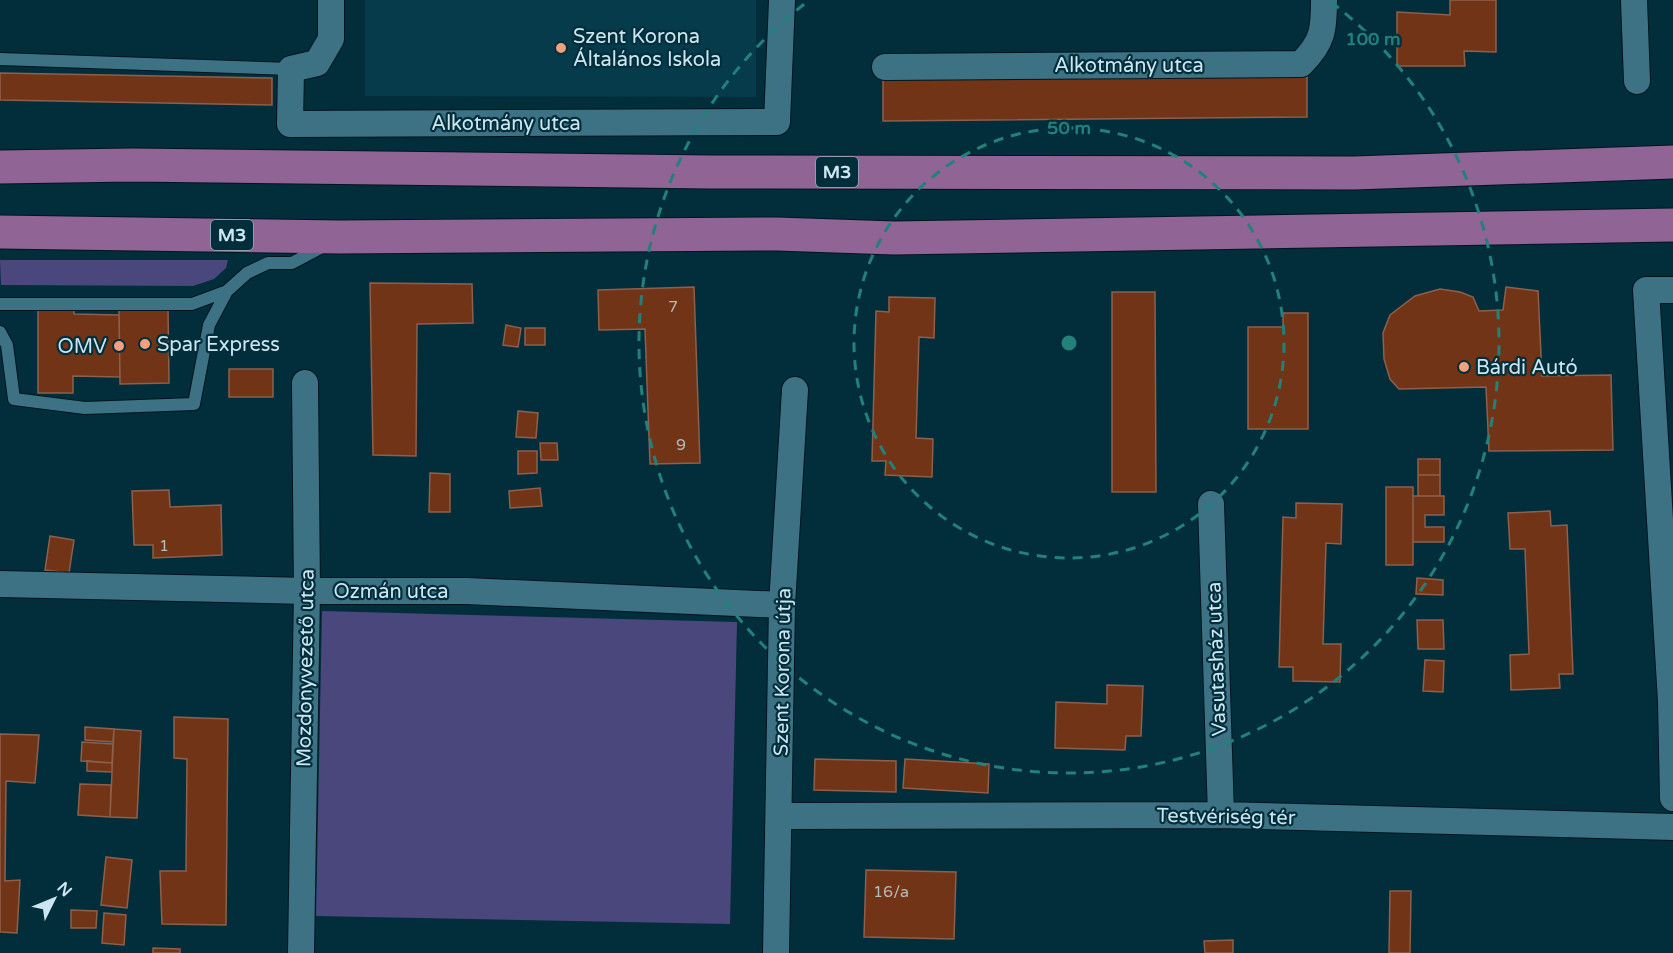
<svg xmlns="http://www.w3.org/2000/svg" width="1673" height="953" viewBox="0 0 1673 953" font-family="'Varela Round',sans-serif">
	<rect width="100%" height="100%" fill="#022e3b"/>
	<path fill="#053b4b" d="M365,0H756V97L365,96Z"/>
	<path fill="#4a477d" d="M0,260H228L226,268L214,279L193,286L1,285Z
		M322,611L737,622L730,924L316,916Z"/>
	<path fill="#723417" stroke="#8c604d" stroke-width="1.5" d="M1450,0H1496V52L1464,51L1465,66H1397V12L1450,15Z
		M0,73L272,78V105L0,100Z
		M1307,75V117L883,121V78Z
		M370,283L472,284L473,323L417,324L416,456L373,455Z
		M694,287L700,463L650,464L645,329L599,330L598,290Z
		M1506,287L1538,291L1542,376L1611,375L1613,450L1489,451L1486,387L1399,389L1390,379L1384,359L1383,333L1390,315L1415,296L1440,289L1460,292L1473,297L1479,311L1503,310Z
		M1112,292H1155L1156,492H1112Z
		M889,297L935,298L934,338L919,337L916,438L933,439L932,477L885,475L886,461H872L876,311L889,312Z
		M38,298L74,299V314L119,315L120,377L73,376V393H38Z
		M119,308H168L169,383L120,384Z
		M1283,313H1308V429H1248V327H1283Z
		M506,325L521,328L518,347L503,345Z
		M525,328H545V345H525Z
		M229,369H273V397H229Z
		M518,411L538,413L536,438L516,437Z
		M540,443H557L558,460H541Z
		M518,451H537V473L518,474Z
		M1418,459H1440V475H1418Z
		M430,473L450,474V512H429Z
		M1418,475H1440V496H1418Z
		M1386,487H1413V565H1386Z
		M540,488L542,506L510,508L509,491Z
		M169,490L170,507L221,505L222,555L153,558V545H134L132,491Z
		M1413,496H1444V515H1425V527H1444V542H1413Z
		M1296,503L1342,504L1341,544L1326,543L1323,644H1341L1340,682L1293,681V667H1279L1283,517L1296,518Z
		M1550,511L1551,526L1567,525L1573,674H1559L1560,688L1511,690L1510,655L1529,654L1525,549H1510L1508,513Z
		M50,536L74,540L69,573L45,570Z
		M1417,578L1443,580V595L1416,594Z
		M1417,620H1443L1444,649H1418Z
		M1425,660L1444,661L1443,692L1423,691Z
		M1107,685L1143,686L1141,736H1126L1125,750L1055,748L1056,702L1107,704Z
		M174,717L228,719L226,925L162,924L160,871H186L187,759L174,758Z
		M85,727L114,729L113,742L85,740Z
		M114,729L141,731L137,818L110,817Z
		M0,734L39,735L35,783L6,781L5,881L20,880L17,933L0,932Z
		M82,742L113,744L112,763L81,761Z
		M815,759L896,761V792L814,790Z
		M905,759L989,764L988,793L903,788Z
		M87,761L112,763V772L87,771Z
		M80,784L111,785L110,817L78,815Z
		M106,857L132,860L127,908L101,905Z
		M866,870L956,872L954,939L864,937Z
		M1390,891H1411L1410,953H1389Z
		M71,910L97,911L96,928H71Z
		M104,913L126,915L124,945L102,943Z
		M1233,940V953H1205L1204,941Z
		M153,948L180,949V953H153Z"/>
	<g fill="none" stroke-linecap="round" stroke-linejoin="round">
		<defs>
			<path id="lane" d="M0,59L291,69
				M0,304H192L227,291L247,273L268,263H292L322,247
				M0,332L7,345L14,399L85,408L194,404L209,325L227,291"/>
			<path id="street" d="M331,0V39L317,63L291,69L290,124L777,122L782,0
				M1634,0L1637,81
				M885,67L1301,64C1323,42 1324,30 1324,0
				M1673,290H1646L1671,701L1673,798
				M1211,504L1221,815
				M0,584L307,591H467L782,605
				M779,816L1221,815L1673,827
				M301,953L307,591L305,383
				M776,953L782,605L795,390"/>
			<path id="primary" d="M0,167L133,165L711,172L1354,173L1673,162
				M0,232L340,237L777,234L894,238L1673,225"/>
		</defs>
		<use href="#lane" stroke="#00151e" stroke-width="14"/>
		<use href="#street" stroke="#00151e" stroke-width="28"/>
		<use href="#primary" stroke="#00151e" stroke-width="35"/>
		<use href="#lane" stroke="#3d7285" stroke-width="12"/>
		<use href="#street" stroke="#3d7285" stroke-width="26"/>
		<use href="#primary" stroke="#906495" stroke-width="33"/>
	</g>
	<g fill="none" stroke="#22817b" stroke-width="3" stroke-dasharray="10 8">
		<circle cx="1069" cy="343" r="215"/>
		<path d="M1331 2A430 430 0 1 1 807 2"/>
	</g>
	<g fill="#f2a17e" stroke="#022e3b" stroke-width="2">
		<circle cx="561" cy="48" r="6"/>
		<circle cx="145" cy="344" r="6"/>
		<circle cx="119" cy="346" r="6"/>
		<circle cx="1464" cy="367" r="6"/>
	</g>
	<g text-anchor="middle" stroke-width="4.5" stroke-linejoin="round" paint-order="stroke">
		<g font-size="16" fill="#b5baba">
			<text x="673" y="312">7</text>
			<text x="681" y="450">9</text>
			<text x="164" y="551">1</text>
			<text x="891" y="897">16/a</text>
		</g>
		<g fill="#022e3b" stroke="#8fafba" stroke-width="1.5">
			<rect x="816" y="157" width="42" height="30" rx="4.5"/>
			<rect x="211" y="220" width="42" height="30" rx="4.5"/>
		</g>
		<g font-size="18" font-weight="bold" fill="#cbe6f1">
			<text x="837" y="178">M3</text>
			<text x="232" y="241">M3</text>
		</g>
		<g font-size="20" fill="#cbe6f1" stroke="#022e3b" text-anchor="start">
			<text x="573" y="43">Szent Korona<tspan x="573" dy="23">Általános Iskola</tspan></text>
			<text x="157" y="351">Spar Express</text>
			<text x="107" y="353" text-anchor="end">OMV</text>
			<text x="1476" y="374">Bárdi Autó</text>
		</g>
		<g font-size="20" fill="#cbe6f1" stroke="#022e3b">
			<text x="1129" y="72">Alkotmány utca</text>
			<text x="506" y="130">Alkotmány utca</text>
			<text x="391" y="598">Ozmán utca</text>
			<text transform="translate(1216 659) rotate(-92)" y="7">Vasutasház utca</text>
			<text transform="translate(305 668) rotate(-89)" y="7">Mozdonyvezető utca</text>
			<text transform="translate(782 672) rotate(-89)" y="7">Szent Korona útja</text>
			<text transform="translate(1226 816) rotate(1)" y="7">Testvériség tér</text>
		</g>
	</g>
	<circle cx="1069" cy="343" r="9" fill="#22817b" stroke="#022e3b" stroke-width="3"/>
	<g font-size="18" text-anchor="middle" font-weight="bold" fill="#22817b" stroke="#022e3b" stroke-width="4.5" stroke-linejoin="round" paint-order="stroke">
		<text x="1373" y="45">100 m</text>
		<text x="1069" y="134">50 m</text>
	</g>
	<g transform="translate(54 899) rotate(47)" stroke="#022e3b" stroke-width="4.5" paint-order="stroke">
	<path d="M0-4.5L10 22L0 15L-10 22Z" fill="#cbe6f1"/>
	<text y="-9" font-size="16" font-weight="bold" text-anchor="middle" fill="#cbe6f1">N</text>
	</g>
</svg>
